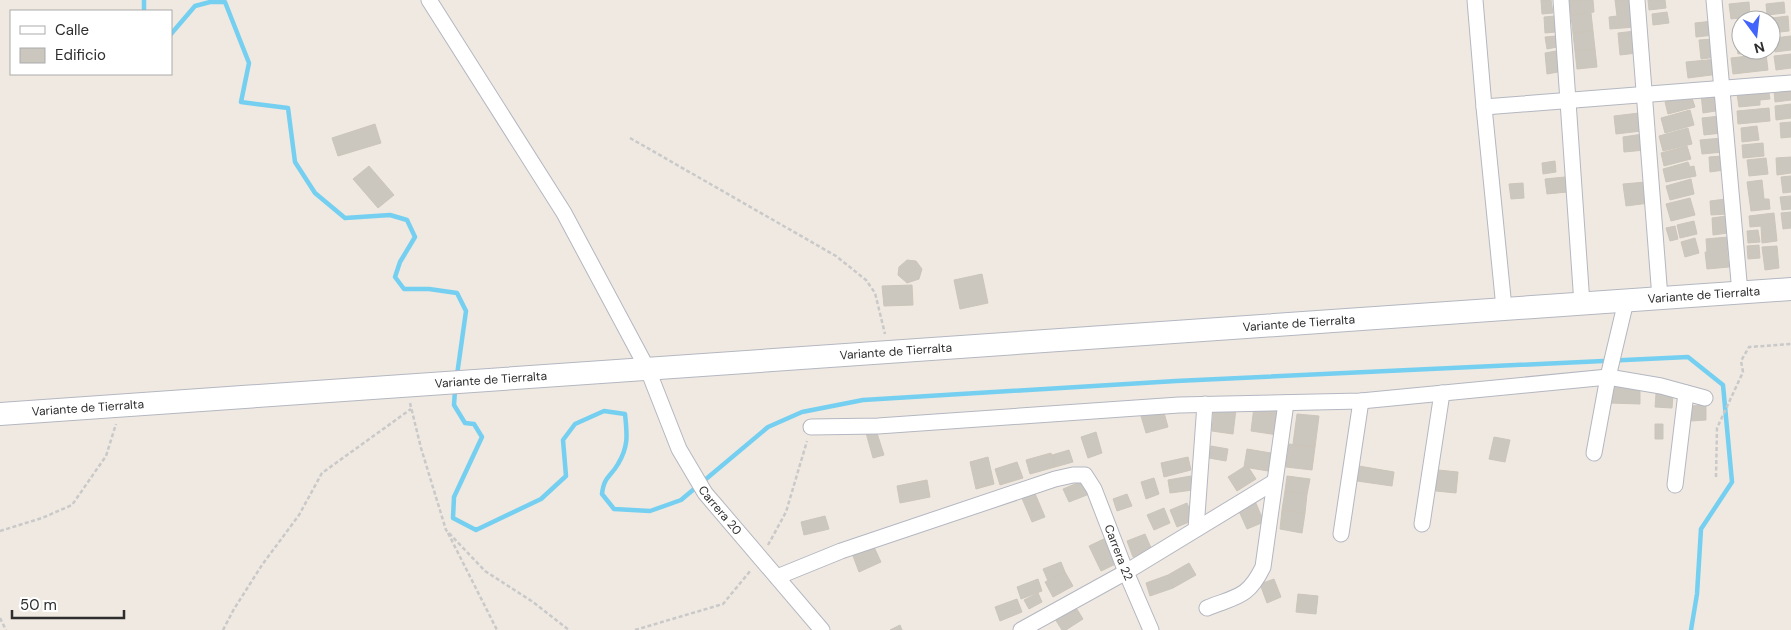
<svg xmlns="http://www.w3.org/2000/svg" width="1791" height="630" viewBox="0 0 1791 630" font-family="'DM Sans',sans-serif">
	<rect width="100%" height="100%" fill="#efe9e1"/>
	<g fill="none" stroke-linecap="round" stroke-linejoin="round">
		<path stroke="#75cff0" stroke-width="4.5" d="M144,11V0
			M171,34L195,6L210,2H225L249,63L241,102L288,108L295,162L315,193L345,218L390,215L407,220L415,237L400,262L395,277L404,289H429L457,293L466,311L457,375
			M455,390L454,405L465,423L474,424L482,437L454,497L453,518L476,530L541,499L566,476L563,440L575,424L604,411L625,414C627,434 629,446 618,464C610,478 604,476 602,494L614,509L650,511L681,500L768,427L802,412L863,400L1176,381L1688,357L1723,385L1732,482L1701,529L1697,594L1691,630"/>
	</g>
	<path fill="#cbc7bf" stroke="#cbc5ba" d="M1541,0H1551L1553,13L1542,14Z
		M1569,0H1593L1594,12L1571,15Z
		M1615,0H1632L1635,27L1610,29L1609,17L1617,16Z
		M1648,0H1665L1666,8L1649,10Z
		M1749,2L1750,17L1731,19L1729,4Z
		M1784,2L1785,13L1767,15L1766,4Z
		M1667,12L1669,23L1653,25L1652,14Z
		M1591,13L1593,31L1573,33L1571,15Z
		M1555,16L1556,32L1545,33L1544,17Z
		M1788,16L1789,31L1771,33V20H1764V19Z
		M1713,21L1714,35L1696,37L1695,23Z
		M1593,31L1595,49L1575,51L1573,33Z
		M1635,31L1637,53L1620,55L1618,33Z
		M1556,36L1557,47L1547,49L1545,37Z
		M1791,36V50L1775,52L1774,38Z
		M1715,39L1717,57L1701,59L1699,40Z
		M1741,39V50H1754V53L1738,54L1736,40Z
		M1595,49L1597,67L1577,69L1575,51Z
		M1556,51L1558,72L1547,74L1545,53Z
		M1766,54L1768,70L1733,74L1731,58Z
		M1791,54V68L1776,70L1774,56Z
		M1718,59L1719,74L1688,78L1686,62Z
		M1768,87L1770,99L1760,100V105L1739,107L1737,94Z
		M1791,89V100L1775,102L1774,91Z
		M1720,92L1722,110L1703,113L1701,94Z
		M1691,95L1695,107L1668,114L1665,102Z
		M1791,104V118L1776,120L1775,106Z
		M1769,108L1770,121L1738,124L1737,111Z
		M1690,110L1694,125L1665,133L1661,118Z
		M1639,113L1641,131L1616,134L1614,116Z
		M1720,116L1722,133L1704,135L1702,118Z
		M1791,122V137L1781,138L1780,123Z
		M375,124L381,143L338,156L332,138Z
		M1757,126L1759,140L1742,142L1741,128Z
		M1688,128L1692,144L1663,151L1659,136Z
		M1643,134L1645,150L1624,152L1623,137Z
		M1722,138L1723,152L1702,154L1700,140Z
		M1763,143L1764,156L1743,158L1742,145Z
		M1687,146L1691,159L1664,166L1661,153Z
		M1722,156L1724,170L1710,172L1709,157Z
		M1791,157V173L1777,175L1776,158Z
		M1766,158L1768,174L1749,176L1747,160Z
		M1555,161L1556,172L1543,174L1542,163Z
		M1688,162L1690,167L1694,166L1696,176L1666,182L1663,169Z
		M369,166L394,195L378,208L353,179Z
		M1791,176V192L1783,193L1781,177Z
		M1565,177L1567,192L1547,194L1545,179Z
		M1691,179L1694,194L1670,200L1666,186Z
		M1762,180L1764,199H1769L1770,209L1751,211L1747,182Z
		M1646,182L1649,203L1626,206L1623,184Z
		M1523,183L1524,198L1511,199L1509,184Z
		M1791,196V209L1782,210L1780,197Z
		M1690,198L1695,215L1671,221L1666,204Z
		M1726,199L1728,214L1711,215L1710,201Z
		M1791,212V228L1783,229L1781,213Z
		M1774,213L1777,241L1762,243L1761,226L1750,227L1749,216Z
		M1726,216L1728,233L1713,235L1712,218Z
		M1694,221L1697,234L1680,238L1677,225Z
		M1675,226L1678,239L1670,241L1666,228Z
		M1758,230L1760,242L1748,243L1747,231Z
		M1728,237L1730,250L1727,251L1729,267L1707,269L1705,252H1707L1706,239Z
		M1695,238L1699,253L1685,257L1681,242Z
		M1759,245L1760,258L1748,259L1747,246Z
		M1777,246L1779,268L1765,270L1762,247Z
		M907,260L916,261L922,269L919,279L907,283L898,275L899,267Z
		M982,274L988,303L960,309L954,280Z
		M912,285L913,305L884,306L882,286Z
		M1611,387L1640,388V404L1610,403Z
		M1656,394L1673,395L1672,408L1655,407Z
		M1706,405V420L1691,421L1690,406Z
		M1214,407L1236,409L1233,434L1212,431Z
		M1254,407L1282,411L1278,435L1251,431Z
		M1163,409L1168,427L1146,433L1141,416Z
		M1297,414L1319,416L1315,447L1293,444Z
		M1655,424H1663V439H1655Z
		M876,430L884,455L873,458L866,433Z
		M1096,432L1102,453L1088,458L1081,437Z
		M1494,437L1510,440L1505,462L1489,459Z
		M1289,444L1315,447L1312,470L1286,467Z
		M1211,446L1228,449L1226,461L1209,458Z
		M1247,449L1271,453L1268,471L1244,467Z
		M1069,450L1073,462L1055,467L1052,455Z
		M1051,453L1055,467L1030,474L1026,460Z
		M988,457L994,484L976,489L970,462Z
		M1188,457L1191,470L1164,477L1161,463Z
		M1017,462L1023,478L1000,485L995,469Z
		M1247,465L1256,479L1237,491L1228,477Z
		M1359,466L1394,472L1392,486L1357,481Z
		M1438,470L1458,472L1456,493L1436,491Z
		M1191,476L1193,490L1170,493L1168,480Z
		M1287,476L1310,479L1307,494L1285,491Z
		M1154,478L1159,494L1146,499L1141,482Z
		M1087,479L1092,493L1069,502L1063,489Z
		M927,480L930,497L900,503L897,486Z
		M1034,491L1045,517L1032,522L1021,496Z
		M1285,491L1307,494L1305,513L1282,510Z
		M1127,494L1132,506L1117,511L1113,499Z
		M1255,501L1264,522L1247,529L1238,509Z
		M1187,503L1194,520L1177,527L1170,510Z
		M1164,508L1170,523L1154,530L1147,515Z
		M1282,510L1305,513L1302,533L1280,529Z
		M825,516L829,529L804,535L801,522Z
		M1145,534L1152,550L1133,557L1127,541Z
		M1108,537L1120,562L1101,571L1089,546Z
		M874,547L881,562L859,572L853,556Z
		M1061,562L1065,572L1048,581L1043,569Z
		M1189,563L1196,575L1173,588L1168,575Z
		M1065,572L1073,586L1053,597L1045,582Z
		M1168,575L1173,588L1150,596L1146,583Z
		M1038,579L1042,591L1021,599L1017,587Z
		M1274,579L1281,597L1267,603L1260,584Z
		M1038,593L1042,602L1029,609L1024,600Z
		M1298,594L1318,596L1316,614L1296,612Z
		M1017,599L1022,612L1000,621L995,607Z
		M1075,606L1083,619L1066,630H1062L1055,619Z
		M900,625L902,630H890Z"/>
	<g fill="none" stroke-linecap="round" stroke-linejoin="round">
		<defs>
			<g id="minor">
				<path id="s1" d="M429,0L564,213L648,370L679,449L705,493L822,630"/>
				<path d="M1475,0L1484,107L1504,308"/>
				<path d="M1561,0L1582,304"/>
				<path d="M1637,0L1660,298"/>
				<path d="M1714,0L1740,293"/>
				<path d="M1484,107L1791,83"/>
				<path d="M811,427L878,426L1179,405L1361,401L1608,377L1661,386L1705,398"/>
				<path d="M1594,453L1608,377L1626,301"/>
				<path d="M1675,485L1686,393"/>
				<path d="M1422,524L1442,393"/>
				<path d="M1196,529L1205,404"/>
				<path d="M1341,534L1361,401"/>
				<path id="s2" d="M777,577L841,551L1055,479L1073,475H1085L1094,489L1126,572L1151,630"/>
				<path d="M1207,608C1237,596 1248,598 1263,567L1286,403"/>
				<path d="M1021,630L1126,572L1274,482"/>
			</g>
			<g id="secondary">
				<path id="s3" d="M0,414L1791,289"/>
			</g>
		</defs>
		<use href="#minor" stroke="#b4b7c1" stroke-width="17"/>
		<use href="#secondary" stroke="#b4b7c1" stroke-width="24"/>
		<path stroke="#c9c9c9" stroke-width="2.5" stroke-dasharray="4 2.5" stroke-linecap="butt" d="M630,138L836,256L866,280L875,293L885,334
			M410,403L421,448L446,530L485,571L533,602L569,630
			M1716,477L1717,428L1743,372L1741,361L1749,347L1791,344
			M0,531L42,518L72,505L106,456L116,424
			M448,533L497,630
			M768,545L786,512L807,441
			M0,618L6,630
			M223,630L234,609L262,565L299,515L322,473L411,409
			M635,630L723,604L751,570"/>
		<use href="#minor" stroke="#fff" stroke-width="15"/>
		<use href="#secondary" stroke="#fff" stroke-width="22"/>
	</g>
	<g text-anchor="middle" stroke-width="4" stroke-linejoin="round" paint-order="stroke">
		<g font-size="12" fill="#2e2e2e" stroke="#fff">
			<text dy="4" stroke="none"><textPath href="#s3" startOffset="1708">Variante de Tierralta</textPath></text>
			<text dy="4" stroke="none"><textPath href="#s3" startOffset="1302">Variante de Tierralta</textPath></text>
			<text dy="4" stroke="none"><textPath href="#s3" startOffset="898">Variante de Tierralta</textPath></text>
			<text dy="4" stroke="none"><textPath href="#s3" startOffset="492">Variante de Tierralta</textPath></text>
			<text dy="4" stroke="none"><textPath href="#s3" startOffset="88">Variante de Tierralta</textPath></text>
			<text dy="4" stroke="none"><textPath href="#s1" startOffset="589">Carrera 20</textPath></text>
			<text dy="4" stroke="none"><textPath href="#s2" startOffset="410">Carrera 22</textPath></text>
		</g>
	</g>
	<rect x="10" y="10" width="162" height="65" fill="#ffffff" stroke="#ababab"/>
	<rect x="20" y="26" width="25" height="8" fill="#ffffff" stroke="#ababab"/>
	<text x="55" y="35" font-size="15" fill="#2e2e2e">Calle</text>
	<rect x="20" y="48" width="25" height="15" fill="#cbc7bf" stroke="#ababab"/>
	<text x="55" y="60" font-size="15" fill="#2e2e2e">Edificio</text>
	<g transform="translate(1756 35) rotate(165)"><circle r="24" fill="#ffffff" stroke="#ababab"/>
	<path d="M0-4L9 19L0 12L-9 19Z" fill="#4264fb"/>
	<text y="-8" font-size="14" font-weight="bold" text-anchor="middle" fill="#2e2e2e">N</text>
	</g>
	<path d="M12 610v8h112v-8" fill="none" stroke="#2e2e2e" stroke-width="2.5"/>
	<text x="20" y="610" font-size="15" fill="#2e2e2e" stroke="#ffffff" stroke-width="4" paint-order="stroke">50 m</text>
</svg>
